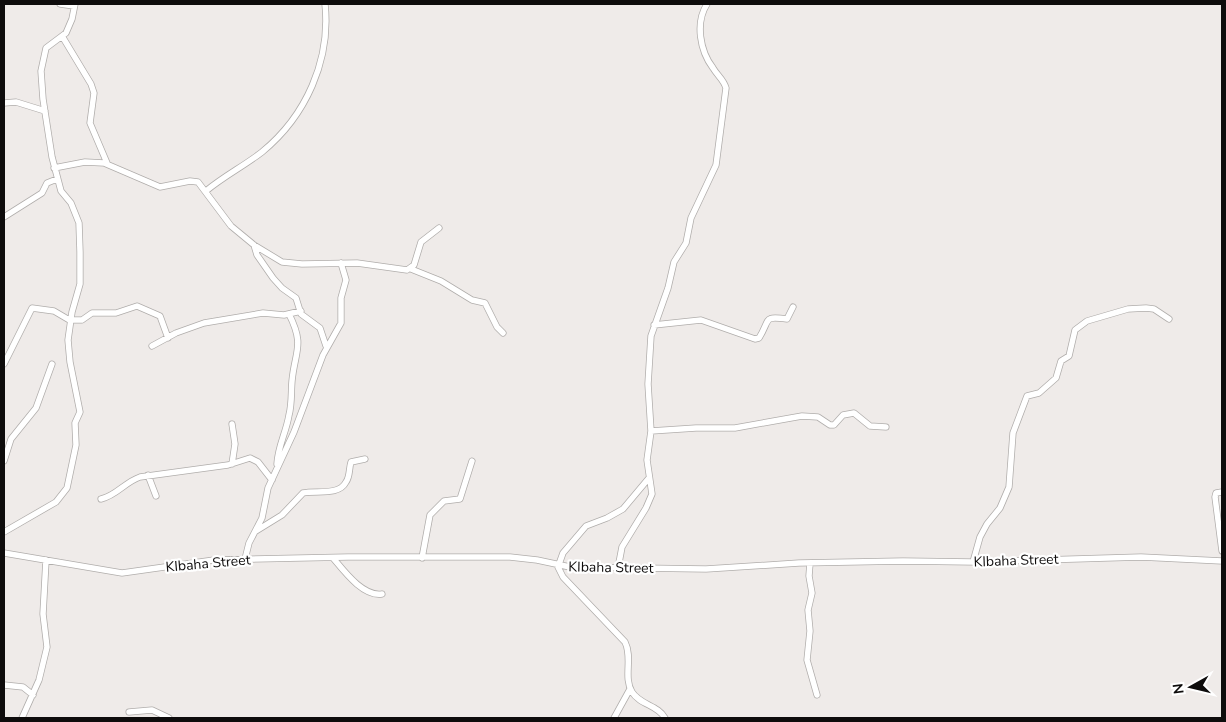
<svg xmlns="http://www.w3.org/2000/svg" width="1226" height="722" viewBox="0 0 1226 722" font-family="'Nunito Sans',sans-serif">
	<rect width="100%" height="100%" fill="#efebe9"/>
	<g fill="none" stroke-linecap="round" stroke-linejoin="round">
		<defs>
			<path id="minor" d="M60,4L74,6
				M62,36L91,84L94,93L90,123L107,163
				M4,103L16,102L45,111
				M54,168L85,162L104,163L160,187L190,181L198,182L231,226L254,245L282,262L302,264L357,263L407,270L414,265L421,242L439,228
				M206,191C224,176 244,166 262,152C306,116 331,60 325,4
				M4,217L42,193L47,183L57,179
				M254,245L257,255L273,278L282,288L296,298L301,314L320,328L326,346
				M411,269L441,281L472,300L485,303L497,327L503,333
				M71,320H82L92,313H116L137,306L160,316L168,338
				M654,325L701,320L755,339L759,338C771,319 762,316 787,319L793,307
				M152,346L176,333L204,323L263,313L284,315L301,311
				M4,364L32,308L54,311L71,321
				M651,431L696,428H735L802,416L818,417L830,425H834L843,415L854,413L870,426L886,427
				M4,461L11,439L36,408L52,364
				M232,464L235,444L232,424
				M277,464C278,446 286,433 289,415C292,404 291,392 292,381C295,350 305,346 289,314
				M148,475L156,496
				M649,478L623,509L607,518L586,526L563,553L558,567L563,577L625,642C633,658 623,677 632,692C640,705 658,705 665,718
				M1222,492L1216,493L1215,497L1222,551
				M101,499C116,496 125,482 140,477L228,465L250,458L258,462L272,480
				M256,531L282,515L303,493C316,490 339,496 346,482C350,477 349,468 351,462L365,459
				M4,532L56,502L67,488L76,445L75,423L80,412L70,362L68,340L72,312L80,284V252L79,223L71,203L61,191L52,157L43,99L41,71L46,48L66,33L72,19L75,4
				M4,553L122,573L214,560L348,557H510L537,560L570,567L706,569L799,563L903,561L973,562L1141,557L1222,561
				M333,558C344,571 363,597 382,594
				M422,558L430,515L444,501L460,499L472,461
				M245,559L249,543L262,518L268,488L294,432L323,355L341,323V298L346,280L341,263
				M973,562L980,537L987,524L1000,508L1009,487L1013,433L1027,396L1039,393L1056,378L1061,361L1069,356L1075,330L1087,321L1128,309L1146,308L1154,309L1169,319
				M810,563L809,576L812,593L808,610L810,631L807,660L817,695
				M618,568L622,547L646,508L652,494L647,460L651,431L648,384L651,336L668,288L674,262L686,243L691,218L716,165L726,88C724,80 717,75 713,68C700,51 695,23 707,4
				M4,685L23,687L33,695
				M129,712L152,710L169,718
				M22,718L39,680L47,647L43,614L46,560
				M614,718L630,689"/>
		</defs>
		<use href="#minor" stroke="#b0adab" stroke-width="7"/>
		<use href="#minor" stroke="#fff" stroke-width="5.5"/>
	</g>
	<g text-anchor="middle" stroke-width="4.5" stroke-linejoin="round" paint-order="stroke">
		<g font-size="14" fill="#0e0c0c" stroke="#fff">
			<text transform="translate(1016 560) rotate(-2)" y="5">KIbaha Street</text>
			<text transform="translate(208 563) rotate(-5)" y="5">KIbaha Street</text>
			<text transform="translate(611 567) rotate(1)" y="5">KIbaha Street</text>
		</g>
	</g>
	<rect width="1226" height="722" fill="none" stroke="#0e0c0c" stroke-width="10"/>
	<g transform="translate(1191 687) rotate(262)" stroke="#ffffff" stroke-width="4" paint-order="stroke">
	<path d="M0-4L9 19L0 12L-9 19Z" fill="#0e0c0c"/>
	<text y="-8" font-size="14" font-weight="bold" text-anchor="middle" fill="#0e0c0c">N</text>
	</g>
</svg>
